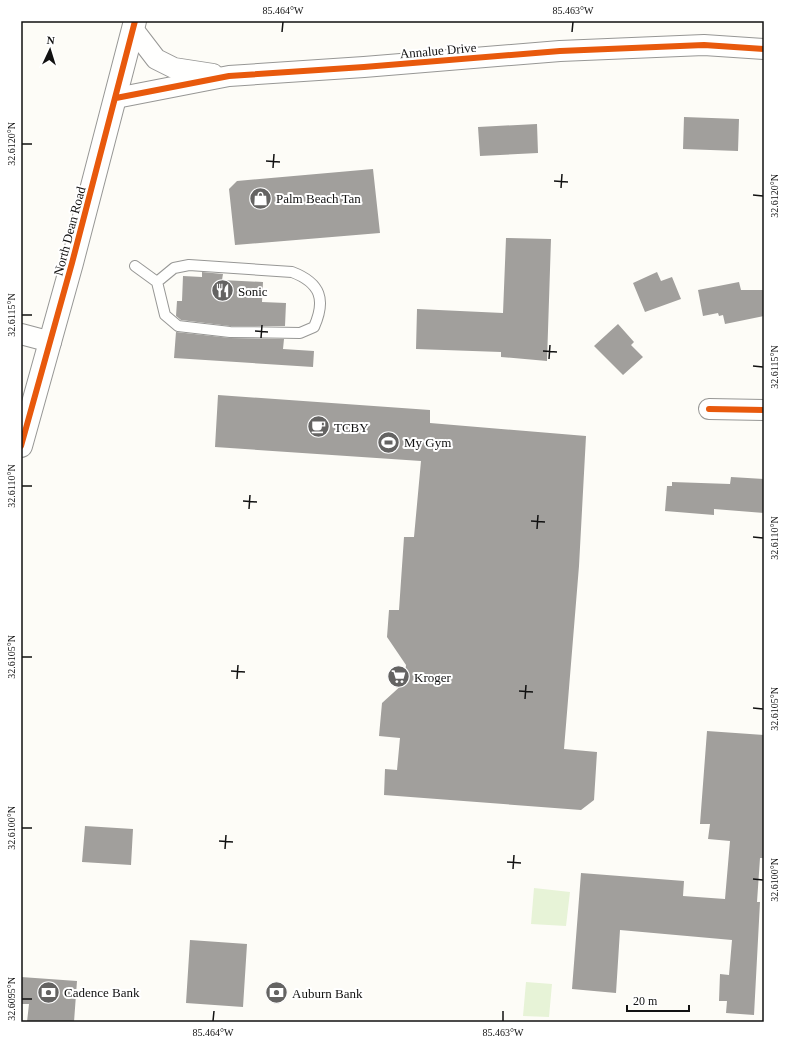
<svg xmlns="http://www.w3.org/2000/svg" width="785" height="1043" viewBox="0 0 785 1043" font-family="'Times New Roman',serif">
	<rect width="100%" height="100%" fill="#fdfcf7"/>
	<path fill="#e7f3d7" d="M534,888L570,892L566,926L531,924Z
		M526,982L552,984L549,1017L523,1016Z"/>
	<path fill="#a19f9c" d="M684,117L739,119L738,151L683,149Z
		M537,124L538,153L480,156L478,127Z
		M373,169L380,233L235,245L229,189L237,181Z
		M506,238L551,239L547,361L501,357V352L416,349L417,309L503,313Z
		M202,272L223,274L222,280L263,282L262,302L286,303L285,326H230L181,320L176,316L177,301H182L183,276L202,277Z
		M657,272L661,281L672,277L681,299L645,312L633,283Z
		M739,282L741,290H764V316L725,324L723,315L719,316L718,313L703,316L698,290Z
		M618,324L634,342L631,345L643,357L623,375L594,346Z
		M176,332L230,338L284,339L283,349L314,351L313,367L174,358Z
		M218,395L430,410V423L586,436L579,566L564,749L597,752L594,800L581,810L384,795L385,769L397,770L400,738L379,736L382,703L404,683L406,665L387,637L389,610H399L404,537H414L421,461L215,447Z
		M731,477L764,479V513L714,509V515L665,511L667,486H672V482L730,484Z
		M707,731L764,735V858H760L757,902H760L754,1015L726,1013L727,1001H719L720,974L729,975L732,940L620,930L616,993L572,989L581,873L684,881L683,896L725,899L730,841L708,839L710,824H700Z
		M85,826L133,829L131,865L82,862Z
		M190,940L247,944L243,1007L186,1003Z
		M21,977L77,981L74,1022H27L29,1004H21Z"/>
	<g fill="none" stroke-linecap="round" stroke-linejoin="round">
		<defs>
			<path id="service" d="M135,266L157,282L165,315L178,326L230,332L300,333L314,327C326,300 321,283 292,272L189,265L174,268L157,282"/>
			<path id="minor" d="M133,29L156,59L174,68L213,74
				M116,98L229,76L364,67L560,51L704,45L764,49
				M21,334L51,342
				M709,409L764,410"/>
			<path id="tertiary" d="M21,446L72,263L135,21"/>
		</defs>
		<use href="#service" stroke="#979795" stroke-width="12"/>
		<use href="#minor" stroke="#979795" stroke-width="22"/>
		<use href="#tertiary" stroke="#979795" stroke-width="24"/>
		<use href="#service" stroke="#fffffe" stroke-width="10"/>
		<use href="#minor" stroke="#fffffe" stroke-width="20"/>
		<use href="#tertiary" stroke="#fffffe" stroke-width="22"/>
		<defs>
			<path id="cycleway" d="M116,98L229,76L364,67L560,51L704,45L764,49
				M709,409L764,410
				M21,446L72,263L135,21"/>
		</defs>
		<use href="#cycleway" stroke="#fff" stroke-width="8"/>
		<use href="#cycleway" stroke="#e8590c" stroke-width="6"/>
	</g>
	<path fill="none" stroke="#111" stroke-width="1.5" d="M282,32L283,22M572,32L573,22M22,144H32M266,161L280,162M273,168L274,154M554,181L568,182M561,188L562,174M753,195L763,196M22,315H32M255,331L268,332M261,338L262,325M543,351L557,352M549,359L550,345M753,366L763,367M22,486H32M243,501L257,502M249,509L250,495M531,521L545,522M537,529L538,515M753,537L763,538M22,657H32M231,671L245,672M237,679L238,665M519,691L533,692M525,699L526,685M753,708L763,709M22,828H32M219,841L233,842M225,849L226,835M507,862L521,863M513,869L514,855M753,879L763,880M22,999H32M213,1021L214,1011M503,1021V1011"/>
	<defs>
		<symbol id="shop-disc" viewBox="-11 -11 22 22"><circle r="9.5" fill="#646362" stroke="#fff"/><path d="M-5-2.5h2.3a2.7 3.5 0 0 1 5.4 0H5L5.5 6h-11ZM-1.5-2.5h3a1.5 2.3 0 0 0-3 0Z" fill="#fff"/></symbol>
		<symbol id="restaurant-disc" viewBox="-11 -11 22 22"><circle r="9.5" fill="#646362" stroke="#fff"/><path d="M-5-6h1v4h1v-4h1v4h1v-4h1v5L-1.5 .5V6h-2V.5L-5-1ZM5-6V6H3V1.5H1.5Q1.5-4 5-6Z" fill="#fff"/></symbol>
		<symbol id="cafe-disc" viewBox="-11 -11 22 22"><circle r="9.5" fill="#646362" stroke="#fff"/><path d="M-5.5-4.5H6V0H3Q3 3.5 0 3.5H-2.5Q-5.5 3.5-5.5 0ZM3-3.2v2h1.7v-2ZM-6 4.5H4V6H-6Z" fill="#fff"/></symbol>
		<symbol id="stadium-disc" viewBox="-11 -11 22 22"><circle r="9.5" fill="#646362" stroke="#fff"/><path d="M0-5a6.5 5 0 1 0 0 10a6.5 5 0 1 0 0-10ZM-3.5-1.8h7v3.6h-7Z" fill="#fff"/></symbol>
		<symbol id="supermarket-disc" viewBox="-11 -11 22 22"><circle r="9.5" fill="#646362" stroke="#fff"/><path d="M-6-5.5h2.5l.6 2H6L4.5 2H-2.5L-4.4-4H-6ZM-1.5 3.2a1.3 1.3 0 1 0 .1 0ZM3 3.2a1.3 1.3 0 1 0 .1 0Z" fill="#fff"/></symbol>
		<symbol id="bank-disc" viewBox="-11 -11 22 22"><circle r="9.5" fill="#646362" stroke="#fff"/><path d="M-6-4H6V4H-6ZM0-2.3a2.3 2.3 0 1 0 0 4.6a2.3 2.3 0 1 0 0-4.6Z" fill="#fff"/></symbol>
	</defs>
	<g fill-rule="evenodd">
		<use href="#shop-disc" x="248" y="186" width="25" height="25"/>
		<use href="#restaurant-disc" x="210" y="278" width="25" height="25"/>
		<use href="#cafe-disc" x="306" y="414" width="25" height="25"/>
		<use href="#stadium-disc" x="376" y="430" width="25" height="25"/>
		<use href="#supermarket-disc" x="386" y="664" width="25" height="25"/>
		<use href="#bank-disc" x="36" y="980" width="25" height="25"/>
		<use href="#bank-disc" x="264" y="980" width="25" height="25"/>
	</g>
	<g text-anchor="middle" stroke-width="4" stroke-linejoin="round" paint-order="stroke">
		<g font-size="13" fill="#111" stroke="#fff">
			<text transform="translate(438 50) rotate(-5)" y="5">Annalue Drive</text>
			<text transform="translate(69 231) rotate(-75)" y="5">North Dean Road</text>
		</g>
		<g font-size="13" fill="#111" stroke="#fff" text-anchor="start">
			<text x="276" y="203">Palm Beach Tan</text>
			<text x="238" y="296">Sonic</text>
			<text x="334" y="432">TCBY</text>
			<text x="404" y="447">My Gym</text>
			<text x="414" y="682">Kroger</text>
			<text x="64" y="997">Cadence Bank</text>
			<text x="292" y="998">Auburn Bank</text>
		</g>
	</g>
	<rect width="785" height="1043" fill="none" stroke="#ffffff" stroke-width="44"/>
	<g transform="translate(50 50) rotate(4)" stroke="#ffffff" stroke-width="3" paint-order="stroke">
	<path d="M0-3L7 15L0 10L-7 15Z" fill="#111111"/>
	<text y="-6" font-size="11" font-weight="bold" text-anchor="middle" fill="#111111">N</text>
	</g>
	<path d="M627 1005v6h62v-6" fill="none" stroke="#111111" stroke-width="2"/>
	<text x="633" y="1005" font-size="12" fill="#111111" stroke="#ffffff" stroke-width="3" paint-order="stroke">20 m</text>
	<rect x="22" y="22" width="741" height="999" fill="none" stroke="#111" stroke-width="1.5"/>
	<g font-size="10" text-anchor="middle" fill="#111">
		<text x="283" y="14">85.464°W</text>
		<text x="573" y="14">85.463°W</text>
		<text transform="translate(11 144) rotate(-90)" y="4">32.6120°N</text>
		<text transform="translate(774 196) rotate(-90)" y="4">32.6120°N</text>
		<text transform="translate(11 315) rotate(-90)" y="4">32.6115°N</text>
		<text transform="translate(774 367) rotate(-90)" y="4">32.6115°N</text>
		<text transform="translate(11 486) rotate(-90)" y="4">32.6110°N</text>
		<text transform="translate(774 538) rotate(-90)" y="4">32.6110°N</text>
		<text transform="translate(11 657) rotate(-90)" y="4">32.6105°N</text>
		<text transform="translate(774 709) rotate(-90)" y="4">32.6105°N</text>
		<text transform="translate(11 828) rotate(-90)" y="4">32.6100°N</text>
		<text transform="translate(774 880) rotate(-90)" y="4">32.6100°N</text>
		<text transform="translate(11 999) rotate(-90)" y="4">32.6095°N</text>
		<text x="213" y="1036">85.464°W</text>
		<text x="503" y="1036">85.463°W</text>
	</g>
</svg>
